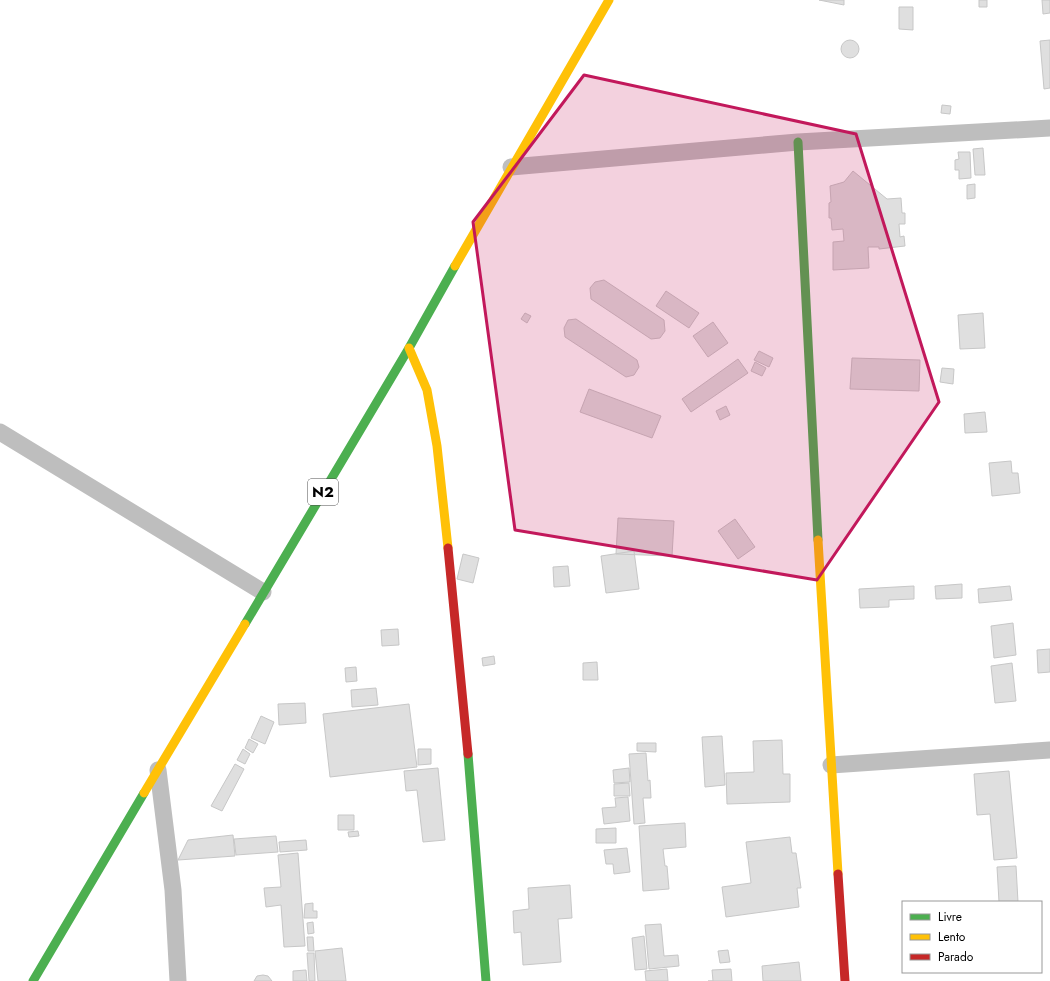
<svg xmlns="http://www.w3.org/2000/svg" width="1050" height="981" viewBox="0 0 1050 981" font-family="Jost,sans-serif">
	<rect width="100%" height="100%" fill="#fff"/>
	<path fill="#dfdfdf" stroke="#c7c7c7" d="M819,0H844V5Z
		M979,0H987V7H979Z
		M1042,0H1050V13L1043,14Z
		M899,7H913V30L899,29Z
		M1050,40V88L1044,89L1040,41Z
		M841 49a9 9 0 1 1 18 0a9 9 0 1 1-18 0Z
		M942,105L951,106L950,114L941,113Z
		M983,148L985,175H975L973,149Z
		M958,152H970L971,178L959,179V170H955V160L959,159Z
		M853,171L887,199L901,198L902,213H905V224H899L900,237L904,236L905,246L879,249V247H868L869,268L833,270V242L844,241L843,229L832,230L831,218H829V203L831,202L830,186L844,182Z
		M975,184V198L967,199V185Z
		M604,280L664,320L665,331L660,338L651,339L591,299L590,288L595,282Z
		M666,291L699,313L689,328L656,306Z
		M525,313L531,316L527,323L521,319Z
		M983,313L985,348L960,349L958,315Z
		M576,319L637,360L639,367L634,375L626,377L565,337L564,328L568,320Z
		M713,322L728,343L708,357L693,336Z
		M759,351L773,358L769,367L754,360Z
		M852,358L920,360L919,391L850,389Z
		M738,359L748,373L691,412L682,399Z
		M755,362L766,368L762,376L751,371Z
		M942,368L954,369L953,384L940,382Z
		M589,389L661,416L652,438L580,412Z
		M726,406L730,415L720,420L716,411Z
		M985,412L987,432L965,433L964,414Z
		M1011,461L1012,473H1018L1020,493L992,496L989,463Z
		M618,518L674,521L672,556L616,554Z
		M735,519L755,547L738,559L718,531Z
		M634,551L639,589L606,593L601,556Z
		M463,554L479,558L473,583L457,579Z
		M568,566L570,586L554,587L553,567Z
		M962,584V598L936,599L935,586Z
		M914,586V599L889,600V607L860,608L859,589Z
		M1010,586L1012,600L979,603L978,589Z
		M1013,623L1016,655L994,658L991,626Z
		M398,629L399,645L382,646L381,630Z
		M1050,649V672L1038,673L1037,650Z
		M494,656L495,664L483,666L482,658Z
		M597,662L598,680H583V663Z
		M1012,663L1016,701L995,703L991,666Z
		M356,667L357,681L346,682L345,668Z
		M376,688L378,705L352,707L351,690Z
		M305,703L306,723L279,725L278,704Z
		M409,704L417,767L330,777L323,714Z
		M261,716L274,722L265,744L251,738Z
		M722,736L725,785L705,787L702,737Z
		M249,739L258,744L253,753L245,748Z
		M782,740L783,774H790V802L727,804L726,773L754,772L753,741Z
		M637,743H656V752L637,751Z
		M243,749L250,754L245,764L237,760Z
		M418,749H431V764L418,765Z
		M646,753L648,781L650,780L651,798H643L645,823L634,824L629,754Z
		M235,764L244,769L222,811L211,806Z
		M438,768L445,840L423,842L417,790L406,791L404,771Z
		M629,768L630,782L614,783L613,770Z
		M1009,771L1017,858L994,860L990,814L977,815L974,774Z
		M629,783L630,796H614V784Z
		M628,797L630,821L604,824L602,808L616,807L615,798Z
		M338,815H354V830H338Z
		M685,823L686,847L663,849L665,866H667L669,889L643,891L639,826Z
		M616,828V843H596V829Z
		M358,831L359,836L349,837L348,832Z
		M233,835L235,856L178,860L188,840Z
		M276,836L278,852L236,855L234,839Z
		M790,837L792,853H796L801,888H797L799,907L726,917L722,887L751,883L746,842Z
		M306,840L307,850L280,852L279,842Z
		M627,848L630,872L614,874L613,864H606L604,850Z
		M298,853L305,946L284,947L281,905L266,907L264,888L281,887L278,855Z
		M1016,866L1018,902H999L997,867Z
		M570,885L572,918L558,919L561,962L523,965L521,932L514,933L513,911L529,909L528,888Z
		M313,903V911H317V918H304L305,904Z
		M313,922L314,933L308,934L307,923Z
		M661,924L664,956L678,955L679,966L649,969L645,925Z
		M644,936L647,969L635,970L632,938Z
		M307,937H313L314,951H308Z
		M342,948L346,981H318L315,951Z
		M728,950L730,962L720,963L718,951Z
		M307,953H314L315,981H309Z
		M799,962L801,981H763L762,966Z
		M667,969L668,981H646L645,971Z
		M731,969L732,981H708H713L712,970Z
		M306,970L307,981H293V971Z
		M263,975L268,976L272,981H254L257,976Z"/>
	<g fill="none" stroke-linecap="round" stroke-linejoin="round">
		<path stroke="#bebebe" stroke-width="17" d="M511,167L798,142L1050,128
			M0,432L263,592
			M831,765L1050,750
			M158,770L173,890L178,981"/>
		<path stroke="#4caf50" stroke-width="9" d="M798,142L818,540
			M245,624L409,348L455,266
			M468,754L486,981
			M33,981L144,793"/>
		<path stroke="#ffc107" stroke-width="9" d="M455,266L609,0
			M409,348L427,390L437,446L448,548
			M818,540L838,874
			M144,793L245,624"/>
		<path stroke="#c62828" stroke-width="9" d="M448,548L468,754
			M838,874L845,981"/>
	</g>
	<path fill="#c2185b" fill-opacity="0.2" stroke="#c2185b" stroke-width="3" stroke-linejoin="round" d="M584,75L856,134L939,402L817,580L515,530L473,222Z"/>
	<g text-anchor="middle" stroke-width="3" stroke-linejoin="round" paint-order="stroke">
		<rect fill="#fff" stroke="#4c4c4c" stroke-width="1" x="308" y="479" width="30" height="26" rx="3"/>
		<g font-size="15" font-weight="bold" fill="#000">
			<text x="323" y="497">N2</text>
		</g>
	</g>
	<rect x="902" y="901" width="140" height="72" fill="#ffffff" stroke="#999999"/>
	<rect x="910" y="914" width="20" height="6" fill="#4caf50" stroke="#999999"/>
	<text x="938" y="921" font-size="12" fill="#000000">Livre</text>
	<rect x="910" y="934" width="20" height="6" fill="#ffc107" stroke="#999999"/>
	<text x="938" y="941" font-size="12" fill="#000000">Lento</text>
	<rect x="910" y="954" width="20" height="6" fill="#c62828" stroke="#999999"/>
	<text x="938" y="961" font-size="12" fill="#000000">Parado</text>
</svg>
